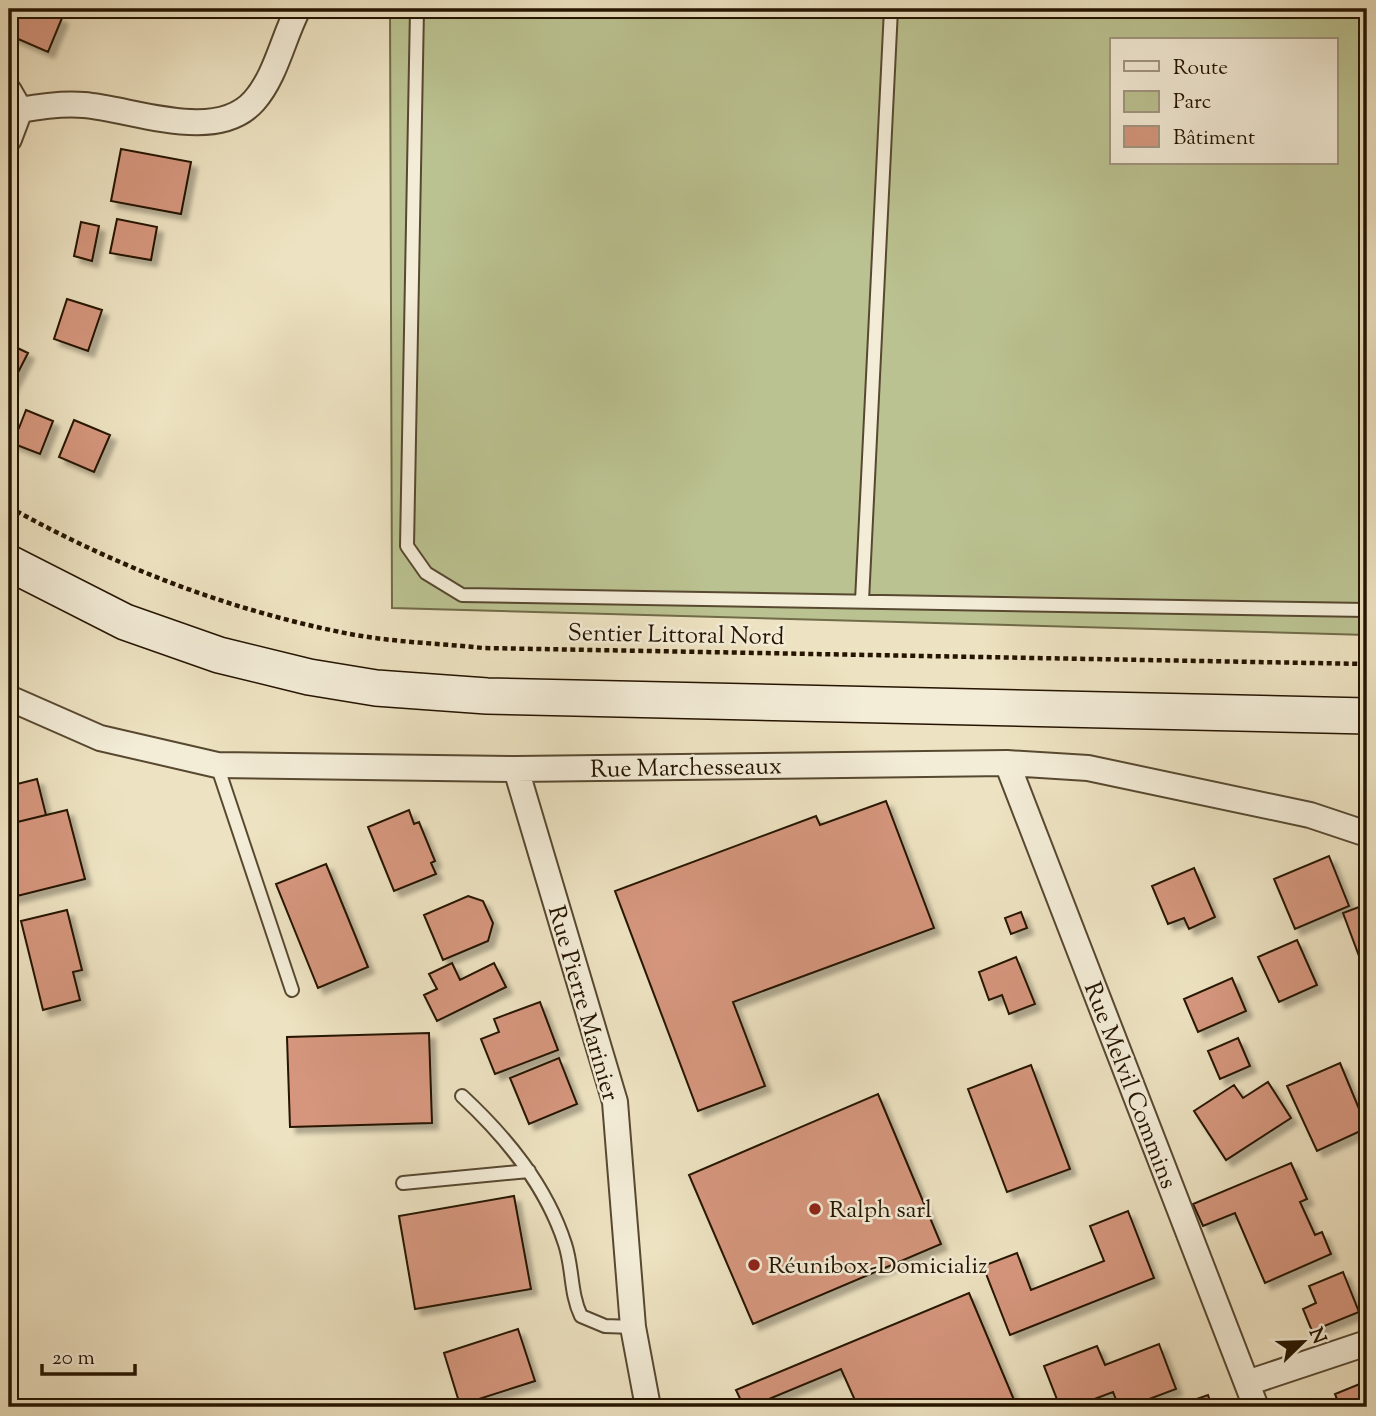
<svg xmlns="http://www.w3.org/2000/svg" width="1376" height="1416" viewBox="0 0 1376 1416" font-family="'Sorts Mill Goudy',serif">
	<defs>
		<filter id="shadow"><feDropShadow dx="6" dy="6" stdDeviation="2" flood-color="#0004"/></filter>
	</defs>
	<rect width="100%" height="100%" fill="#ede2c1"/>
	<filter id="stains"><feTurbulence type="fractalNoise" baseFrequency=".00286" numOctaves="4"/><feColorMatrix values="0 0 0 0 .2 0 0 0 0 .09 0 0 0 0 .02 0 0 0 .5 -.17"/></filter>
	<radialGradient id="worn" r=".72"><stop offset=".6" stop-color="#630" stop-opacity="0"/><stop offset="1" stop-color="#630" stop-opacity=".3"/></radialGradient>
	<path fill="#bbc291" stroke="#706b48" stroke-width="2" fill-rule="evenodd" d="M390,9H1367V635L392,608ZM1112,40H1336V163H1112Z"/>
	<path fill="#d5967d" stroke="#251400" stroke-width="2" filter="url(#shadow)" d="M15,9H40L62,18L48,52L9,35V22Z
		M121,149L191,162L181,214L111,201Z
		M117,219L157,227L151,260L110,253Z
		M81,222L99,226L92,261L74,256Z
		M67,299L102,310L88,351L54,339Z
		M9,344L28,353L9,390Z
		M26,410L53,421L40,454L9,442V424L19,428Z
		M74,420L110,435L94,472L59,457Z
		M37,779L46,815L9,824V786Z
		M886,801L934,928L733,1002L765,1086L698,1111L615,891L816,816L820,825Z
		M67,810L85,879L9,898V824Z
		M409,810L414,824L419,822L435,861L431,863L436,874L394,891L368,827Z
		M1329,856L1349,906L1295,929L1274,879Z
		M326,864L368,967L318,988L276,884Z
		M1194,868L1215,917L1189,929L1184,918L1168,924L1152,886Z
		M468,896L483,901L493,923L488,941L443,960L424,915Z
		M1367,904V953L1359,956L1343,913Z
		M67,910L82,970L73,972L80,1000L43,1010L21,921Z
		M1021,912L1027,928L1011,934L1005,918Z
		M1297,940L1317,985L1279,1002L1258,957Z
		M1016,957L1035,1004L1009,1014L1002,995L989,1000L979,972Z
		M452,963L460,980L494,963L506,987L437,1021L424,995L437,989L429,974Z
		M1232,978L1246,1011L1198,1032L1184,999Z
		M540,1002L558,1050L495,1074L481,1039L499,1032L494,1019Z
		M429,1033L432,1123L290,1127L287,1037Z
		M1238,1038L1250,1066L1220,1079L1208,1051Z
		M559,1058L577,1104L529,1124L510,1078Z
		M1340,1063L1367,1128L1317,1151L1287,1086Z
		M1031,1065L1070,1169L1007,1192L968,1089Z
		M1268,1082L1291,1118L1226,1160L1194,1111L1234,1085L1243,1098Z
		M878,1094L941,1244L753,1324L689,1175Z
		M1291,1163L1307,1199L1300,1202L1315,1235L1322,1232L1331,1254L1265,1283L1235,1213L1203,1226L1193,1204Z
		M514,1196L531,1289L415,1309L399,1216Z
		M1128,1211L1154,1278L1010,1335L983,1266L1017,1253L1031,1290L1104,1261L1090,1226Z
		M1343,1272L1359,1312L1312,1331L1303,1309L1316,1303L1309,1286Z
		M969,1293L1017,1407H858L841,1369L764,1401L767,1407H744L736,1390Z
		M518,1329L535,1381L460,1405L444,1353Z
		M1159,1344L1176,1389L1128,1407H1119L1113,1392L1073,1407H1060L1044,1366L1097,1346L1105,1365Z
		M1367,1381V1407H1340L1335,1394Z
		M1208,1395L1212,1407H1174Z"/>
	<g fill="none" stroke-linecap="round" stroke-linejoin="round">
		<defs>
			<path id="lane" d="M417,9L407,546L426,573L462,595L1367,610
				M862,601L891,9
				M217,765L292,990
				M462,1096C506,1137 546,1185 565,1244C573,1268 570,1293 581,1316L605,1326L633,1327
				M403,1183L529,1171"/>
			<path id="street" d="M9,91L20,110C42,106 63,103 84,105C133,109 216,144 254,101C276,76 283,38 298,9
				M9,139L20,110
				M9,698L100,738L217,765L516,769L1007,763L1088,768L1310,815L1367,834
				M1007,763L1256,1407
				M516,769L615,1102L633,1327L648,1407
				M1247,1383L1367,1343"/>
			<path id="secondary" d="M9,563L125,622L219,655L309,677L376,688L487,696L1367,716"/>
		</defs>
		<use href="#lane" stroke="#574830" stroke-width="16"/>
		<use href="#street" stroke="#574830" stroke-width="28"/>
		<use href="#secondary" stroke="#251400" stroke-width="38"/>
		<path stroke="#251400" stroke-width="4.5" stroke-dasharray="5 3.5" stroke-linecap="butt" d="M9,507C113,565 223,608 340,632C386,642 436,643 483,648L1367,664"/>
		<use href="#lane" stroke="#f3ecd7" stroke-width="12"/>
		<use href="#street" stroke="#f3ecd7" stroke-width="24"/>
		<use href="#secondary" stroke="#f3ecd7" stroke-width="35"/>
	</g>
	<g fill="#8f2418" stroke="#f3ecd7" stroke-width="2.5">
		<circle cx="815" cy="1209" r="7"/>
		<circle cx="754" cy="1265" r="7"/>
	</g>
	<g text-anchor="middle" stroke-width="5" stroke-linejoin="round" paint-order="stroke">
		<g font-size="24" fill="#251400" stroke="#f3ecd7">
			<text transform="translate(676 634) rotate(1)" y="8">Sentier Littoral Nord</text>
			<text transform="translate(686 767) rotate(-1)" y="8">Rue Marchesseaux</text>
			<text transform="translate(584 1003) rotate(74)" y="8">Rue Pierre Marinier</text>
			<text transform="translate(1131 1085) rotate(69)" y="8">Rue Melvil Commins</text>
		</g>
		<g font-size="24" fill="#251400" stroke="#f3ecd7" text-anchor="start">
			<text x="829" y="1217">Ralph sarl</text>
			<text x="768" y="1273">Réunibox-Domicializ</text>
		</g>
	</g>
	<rect width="1376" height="1416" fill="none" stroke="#ede2c1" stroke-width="35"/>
	<rect x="10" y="10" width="1355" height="1395" fill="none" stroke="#251400" stroke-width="3.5"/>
	<rect x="18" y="18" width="1341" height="1381" fill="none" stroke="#251400" stroke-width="2"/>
	<rect x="1110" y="38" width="228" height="126" fill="#f3ecd7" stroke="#a19681" stroke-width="2"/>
	<rect x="1124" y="61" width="35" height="10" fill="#f3ecd7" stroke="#a19681" stroke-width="2"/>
	<text x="1173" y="74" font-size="21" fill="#251400">Route</text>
	<rect x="1124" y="91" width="35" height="21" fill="#bbc291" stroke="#a19681" stroke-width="2"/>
	<text x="1173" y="108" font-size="21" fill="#251400">Parc</text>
	<rect x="1124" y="126" width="35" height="21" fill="#d5967d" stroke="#a19681" stroke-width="2"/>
	<text x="1173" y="144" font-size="21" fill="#251400">Bâtiment</text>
	<g transform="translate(1303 1342) rotate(67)" stroke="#f3ecd7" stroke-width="5" paint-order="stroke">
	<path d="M0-5L12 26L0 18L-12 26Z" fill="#251400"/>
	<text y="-10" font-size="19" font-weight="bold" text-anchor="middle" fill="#251400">N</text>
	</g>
	<path d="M42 1364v10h93v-10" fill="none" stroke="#251400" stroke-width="3.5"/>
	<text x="52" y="1364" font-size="21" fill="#251400" stroke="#f3ecd7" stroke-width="5" paint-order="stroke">20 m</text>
	<rect width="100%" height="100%" filter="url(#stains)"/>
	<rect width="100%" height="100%" fill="url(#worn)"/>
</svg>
